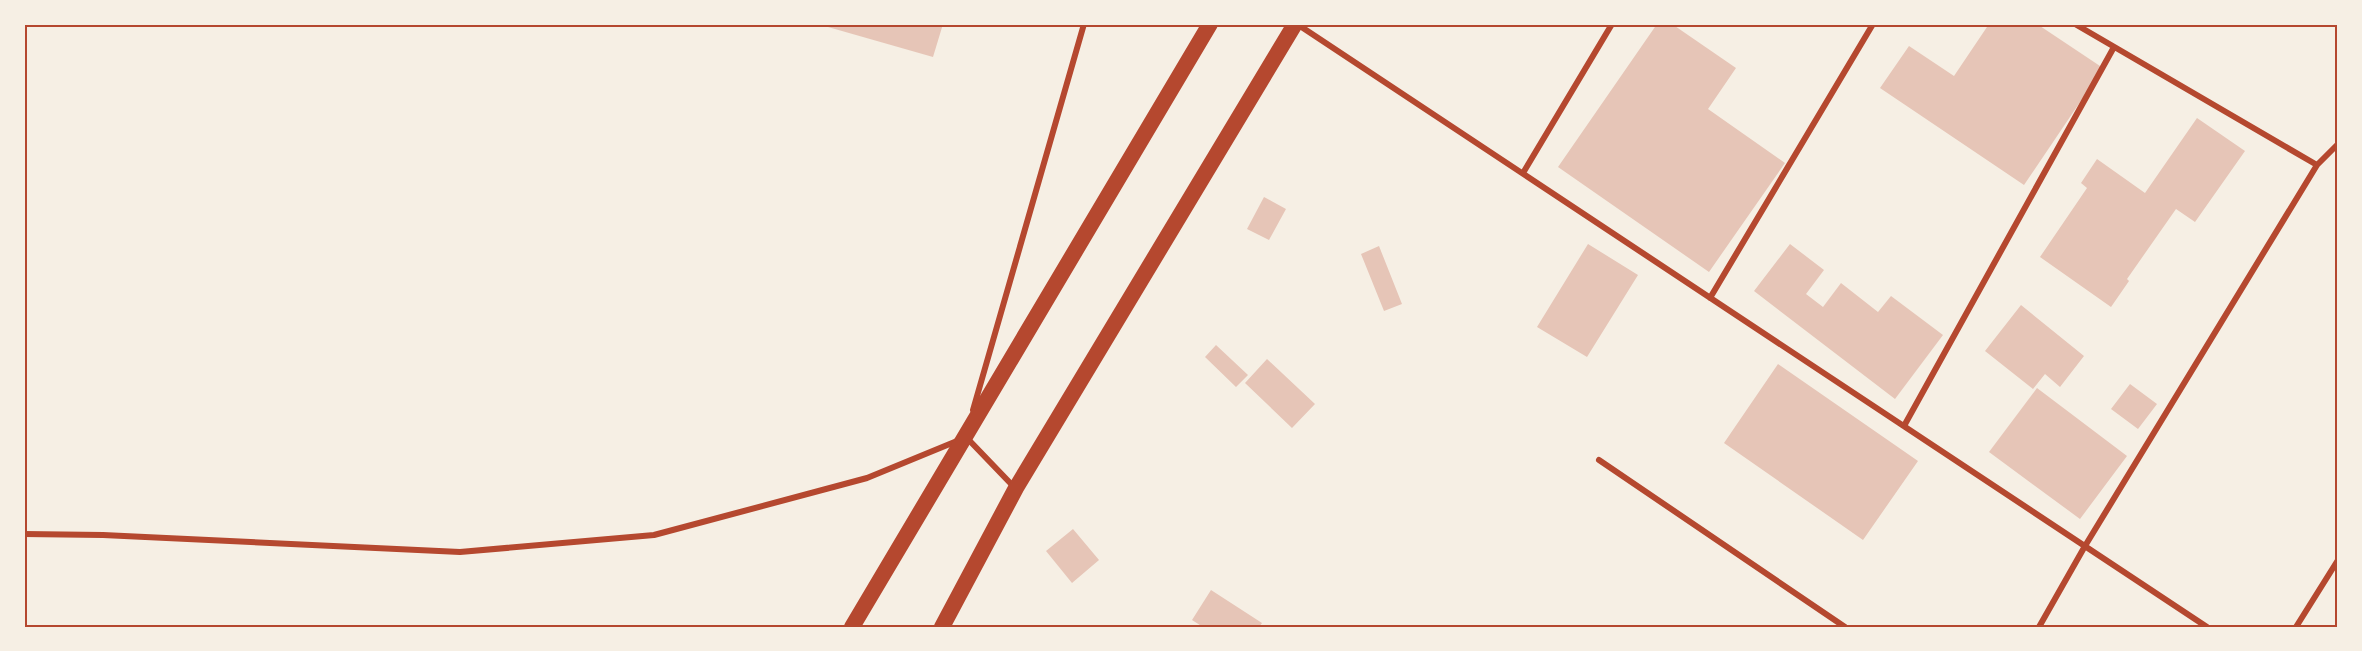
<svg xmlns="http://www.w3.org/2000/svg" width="2362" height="651" viewBox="0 0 2362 651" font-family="Lato,sans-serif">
	<rect width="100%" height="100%" fill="#f6efe4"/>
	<path fill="#e6c5b7" d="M829,24H943L933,57L828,27Z
		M1657,24H1672L1736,68L1708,109L1785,163L1709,272L1558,167Z
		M1989,24H2037L2103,68L2024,185L1880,88L1909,46L1954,76Z
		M2197,118L2245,151L2195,222L2176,209L2127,279L2129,281L2111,307L2040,257L2087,188L2081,183L2097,159L2145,193Z
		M1264,197L1286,209L1269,240L1247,229Z
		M1588,244L1638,275L1587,357L1537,327Z
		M1790,244L1824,270L1806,294L1823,307L1841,283L1878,312L1891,296L1943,335L1895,399L1754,291Z
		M1379,246L1402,304L1384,311L1361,254Z
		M2021,305L2084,356L2060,387L2045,374L2033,389L1985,351Z
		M1216,345L1248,375L1236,387L1205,357Z
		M1267,359L1315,404L1292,428L1245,383Z
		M1778,364L1918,461L1863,540L1724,443Z
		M2130,384L2157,404L2138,429L2111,409Z
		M2037,388L2127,456L2080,519L1989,452Z
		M1073,529L1099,560L1072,583L1046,551Z
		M1211,590L1262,623L1259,627H1203L1192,620Z"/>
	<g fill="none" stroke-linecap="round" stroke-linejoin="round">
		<path stroke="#b5482f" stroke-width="6" d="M1297,24L2207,627
			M2075,24L2317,165L2338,144
			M1523,173L1612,24
			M1710,298L1873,24
			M973,410L1084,24
			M1904,426L2114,47
			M966,437L1015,488
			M1599,460L1845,627
			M24,534L103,535L460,552L654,535L867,478L957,441
			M2039,627L2085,546L2317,165
			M2296,627L2338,560"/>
		<path stroke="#b5482f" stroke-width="16" d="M852,627L1210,24
			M942,627L1016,488L1295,24"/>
	</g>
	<rect width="2362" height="651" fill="none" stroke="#f6efe4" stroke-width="51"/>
	<rect x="26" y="26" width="2310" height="600" fill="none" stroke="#b5482f" stroke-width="2"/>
</svg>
